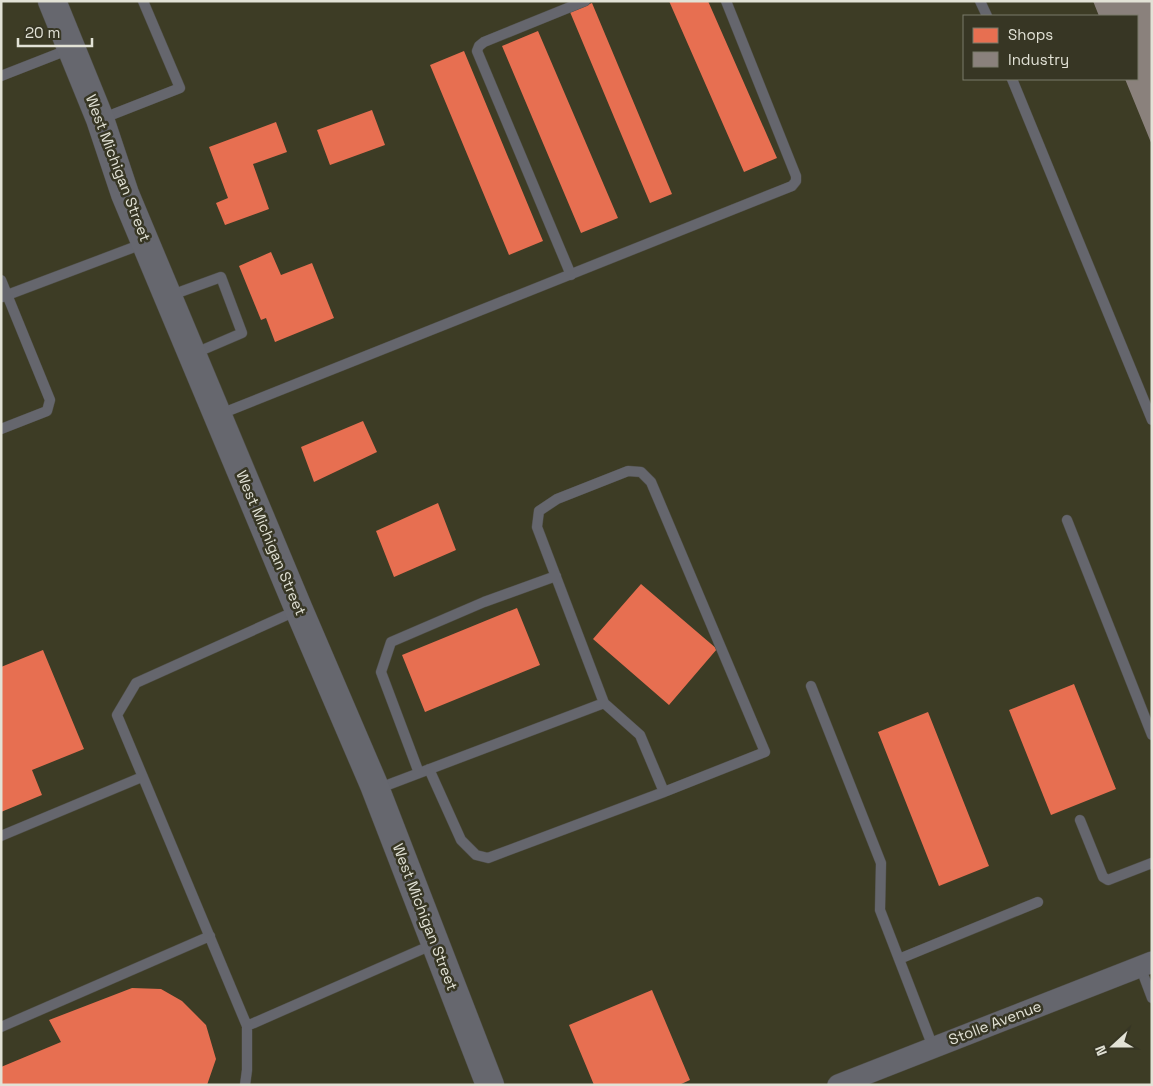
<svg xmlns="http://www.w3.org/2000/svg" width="1153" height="1086" viewBox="0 0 1153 1086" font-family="'Space Grotesk',sans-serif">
	<rect width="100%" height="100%" fill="#333228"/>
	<path fill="#3d3c25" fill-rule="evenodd" d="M1,1H1152V1085H1ZM964,16H1137V79H964Z"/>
	<path fill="#e76f51" d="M669,1H708L777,158L744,172Z
		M592,3L672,194L650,203L570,12Z
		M538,31L618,218L581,233L502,46Z
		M464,51L543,241L509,255L430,65Z
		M372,110L385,145L330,165L317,130Z
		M276,122L287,152L253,164L269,209L225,225L216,203L228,198L209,147Z
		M271,252L281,275L312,263L334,318L275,342L266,318L261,320L239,266Z
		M363,421L377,452L314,482L301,447Z
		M438,503L456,550L394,577L376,531Z
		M641,584L717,649L669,705L593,639Z
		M517,608L540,665L425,712L402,655Z
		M43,650L84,749L32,770L42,795L1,812V667Z
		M1074,684L1116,789L1051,815L1009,710Z
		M928,712L989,866L939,886L878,732Z
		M132,988L161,989L182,1001L206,1025L216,1059L207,1085H1V1067L61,1042L49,1020Z
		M652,990L690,1080L679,1085H594L569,1025Z"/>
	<path fill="#8a817c" d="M1093,1H1152V145L1125,79H1137V16H1099Z"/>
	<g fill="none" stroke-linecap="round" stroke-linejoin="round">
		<defs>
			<path id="lane" d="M980,1L987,16
				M1,76L70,49
				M1012,79L1152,420
				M101,119L180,88L143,1
				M571,275L477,51L479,46L484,42L585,1
				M1,280L50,400L47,411L1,429
				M169,296L221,277L242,333L193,354
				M2,297L145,243
				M218,415L792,186L796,181V176L726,1
				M1067,520L1152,735
				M811,686L881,863L880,910L933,1047
				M604,703L537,527L539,511L557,499L628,471L641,472L651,482L765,752L664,792
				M419,773L381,672L391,642L484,602L556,576
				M377,789L604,703L640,735L664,792L488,858L476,855L461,840L429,769
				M1080,820L1103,877L1108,880L1152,863
				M1,836L142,777
				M899,959L1038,902
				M1140,966L1152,998
				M247,1026L434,944
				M1,1027L210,936
				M245,1085L247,1070V1026L117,715L136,683L298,610"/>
			<path id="street" d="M838,1085L1152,962"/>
			<path id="secondary" d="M52,1L100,119L125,194L299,610L374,785L490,1085"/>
		</defs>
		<use href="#lane" stroke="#4e4d45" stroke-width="11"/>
		<use href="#street" stroke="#4e4d45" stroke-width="22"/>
		<use href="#secondary" stroke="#4e4d45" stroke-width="29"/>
		<use href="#lane" stroke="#65666d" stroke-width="10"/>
		<use href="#street" stroke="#65666d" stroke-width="21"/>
		<use href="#secondary" stroke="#66676e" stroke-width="28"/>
	</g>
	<g text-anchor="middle" stroke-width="5" stroke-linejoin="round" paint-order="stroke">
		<g font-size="15" fill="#e2e2d6" stroke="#373624">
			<text transform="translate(118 168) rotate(69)" y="5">West Michigan Street</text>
			<text transform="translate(271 543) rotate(67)" y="5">West Michigan Street</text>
			<text transform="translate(425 917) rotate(69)" y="5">West Michigan Street</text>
			<text transform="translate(995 1023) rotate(-21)" y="5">Stolle Avenue</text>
		</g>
	</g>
	<rect width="1153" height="1086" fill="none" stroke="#e2e2d6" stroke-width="5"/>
	<rect x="963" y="15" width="175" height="65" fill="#373624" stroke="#7b7b6b"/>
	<rect x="973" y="28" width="25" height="15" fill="#e76f51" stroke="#7b7b6b"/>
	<text x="1008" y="40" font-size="15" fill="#e2e2d6">Shops</text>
	<rect x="973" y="52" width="25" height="15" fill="#8a817c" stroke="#7b7b6b"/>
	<text x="1008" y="65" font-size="15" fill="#e2e2d6">Industry</text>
	<g transform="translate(1113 1046) rotate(249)" stroke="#373624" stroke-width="4" paint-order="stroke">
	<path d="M0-4L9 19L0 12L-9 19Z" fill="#e2e2d6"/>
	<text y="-8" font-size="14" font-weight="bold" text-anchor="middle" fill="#e2e2d6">N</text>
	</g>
	<path d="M18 38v8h74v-8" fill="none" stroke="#e2e2d6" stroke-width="2.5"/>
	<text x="25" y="38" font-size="15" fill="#e2e2d6" stroke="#373624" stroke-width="4" paint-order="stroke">20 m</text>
</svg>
